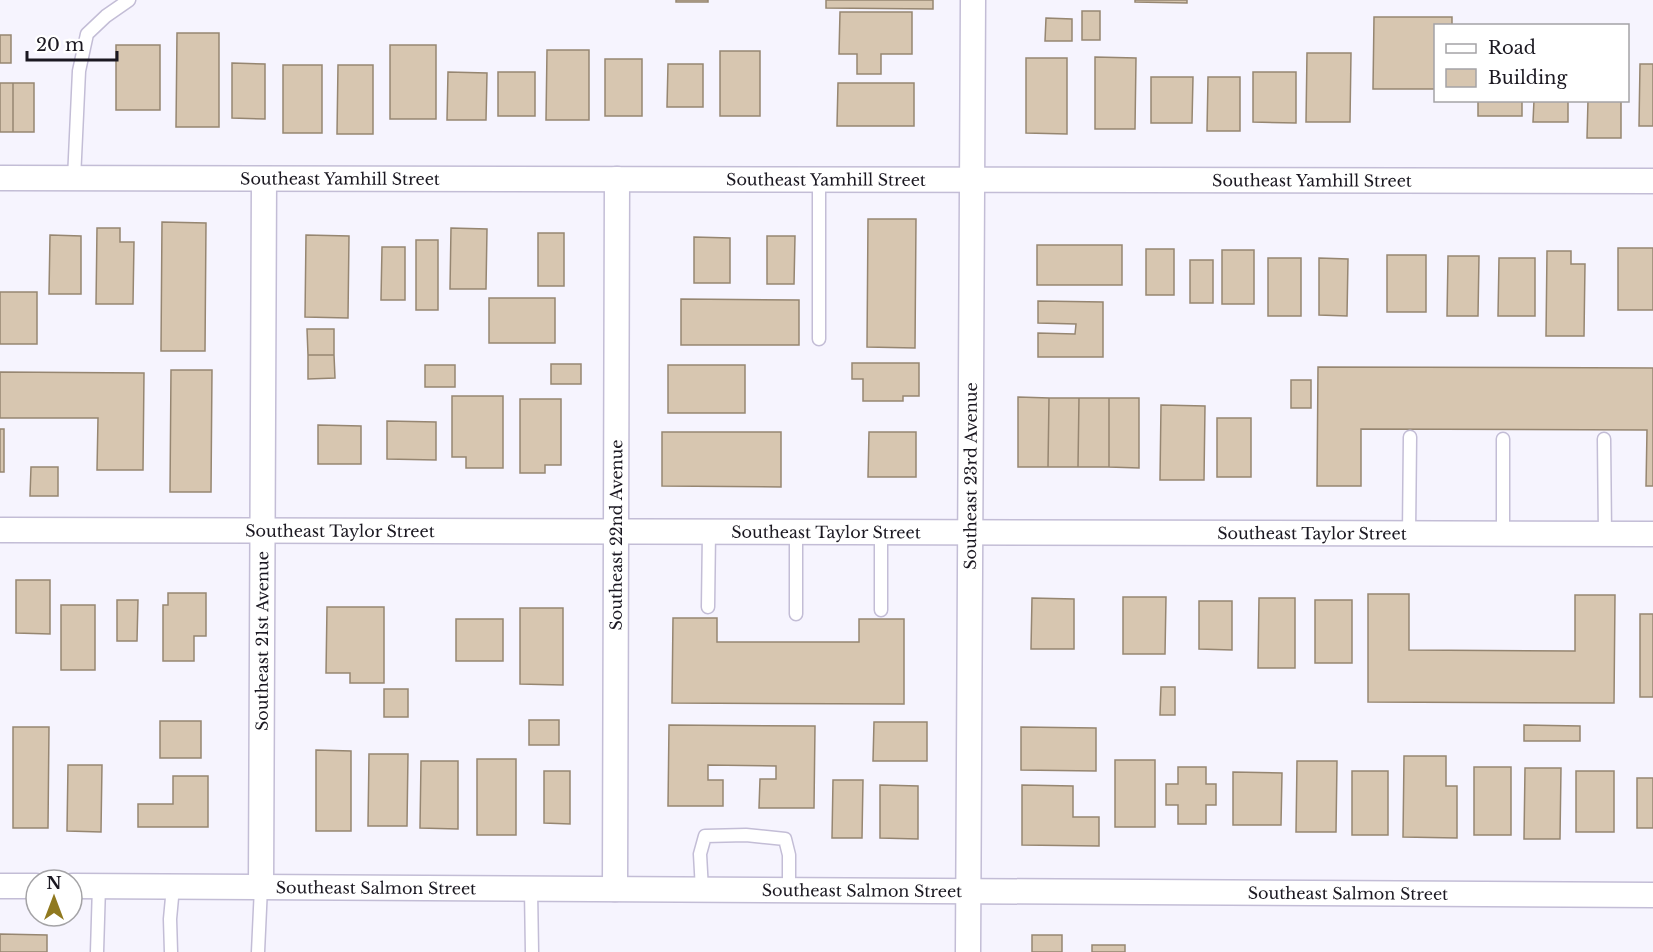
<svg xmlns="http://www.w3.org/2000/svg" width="1653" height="952" viewBox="0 0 1653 952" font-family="'Libre Baskerville',serif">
	<rect width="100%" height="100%" fill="#f6f4fe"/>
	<path fill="#d7c6b0" stroke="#968671" stroke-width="1.5" d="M676,0H708V2H676Z
		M826,0H933V9L826,8Z
		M1135,0H1187V3L1135,2Z
		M1082,11H1100V40H1082Z
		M840,12H912V54H881V74H857V54H839Z
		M1374,17H1452V26H1436V89H1373Z
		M1046,18L1072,19V41H1045Z
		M177,33H219V127H176Z
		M0,35H11V63H0Z
		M116,45H160V110H116Z
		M390,45H436V119H390Z
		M547,50H589V120H546Z
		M720,51H760V116H720Z
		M1307,53H1351L1350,122H1306Z
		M1095,57L1136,58L1135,129H1095Z
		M1026,58H1067V134L1026,133Z
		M605,59H642V116H605Z
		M232,63L265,64V119L232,118Z
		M668,64H703V107H667Z
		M1640,64H1653V126H1639Z
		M283,65H322V133H283Z
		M338,65H373V134H337Z
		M448,72L487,73L486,120H447Z
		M498,72H535V116H498Z
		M1253,72H1296V123L1253,122Z
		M1151,77H1193L1192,123H1151Z
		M1208,77H1240V131H1207Z
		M0,83H13V132H0Z
		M13,83H34V132H13Z
		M838,83H914V126H837Z
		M1478,100H1522V116H1478Z
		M1534,100H1568V122H1533Z
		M1588,100H1621V138H1587Z
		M868,219H916L915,348L867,347Z
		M162,222L206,223L205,351H161Z
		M97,228H120V242H134L133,304H96Z
		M451,228L487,229L486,289H450Z
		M538,233H564V286H538Z
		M50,235L81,236V294H49Z
		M306,235L349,236L348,318L305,317Z
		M767,236H795L794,284H767Z
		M694,237L730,238V283H694Z
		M416,240H438V310H416Z
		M1037,245H1122V285H1037Z
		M382,247H405V300H381Z
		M1618,248H1653V310H1618Z
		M1146,249H1174V295H1146Z
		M1222,250H1254V304H1222Z
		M1547,251H1571V264H1585L1584,336H1546Z
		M1387,255H1426V312H1387Z
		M1448,256H1479L1478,316H1447Z
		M1268,258H1301V316H1268Z
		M1319,258L1348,259L1347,316L1319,315Z
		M1499,258H1535V316H1498Z
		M1190,260H1213V303H1190Z
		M0,292H37V344H0Z
		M489,298H555V343H489Z
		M681,299L799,300V345H681Z
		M1038,301L1103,302V357H1038V333L1075,334L1076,324L1038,323Z
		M307,329H334V355H308Z
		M308,355H334L335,378L308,379Z
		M852,363H919V396H903V401H863V379H852Z
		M551,364H581V384H551Z
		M425,365H455V387H425Z
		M668,365H745V413H668Z
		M1318,367L1653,368V486H1646L1647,430L1361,429V486H1317Z
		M171,370H212L211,492H170Z
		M0,372L144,373L143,470H97L98,418H0Z
		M1291,380H1311V408H1291Z
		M452,396H503V468H466V457H452Z
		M1018,397L1049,398L1048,467H1018Z
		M1049,398H1079L1078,467H1048Z
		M1079,398H1109V467H1078Z
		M1109,398H1139V468L1109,467Z
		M520,399H561V465H545V473H520Z
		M1161,405L1205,406L1204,480H1160Z
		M1217,418H1251V477H1217Z
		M387,421L436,422V460L387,459Z
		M318,425L361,426V464H318Z
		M0,429H4V472H0Z
		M662,432H781V487L662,486Z
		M869,432H916V477H868Z
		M31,467H58V496H30Z
		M16,580H50V634L16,633Z
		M168,593H206V636H194V661H163V605H168Z
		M1368,594H1409V650L1575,651V595H1615L1614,703L1368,702Z
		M1123,597H1166L1165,654H1123Z
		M1032,598L1074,599V649H1031Z
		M1259,598H1295V668H1258Z
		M117,600H138L137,641H117Z
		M1315,600H1352V663H1315Z
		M1199,601H1232V650L1199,649Z
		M61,605H95V670H61Z
		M327,607H384V683H350V673H326Z
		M520,608H563V685L520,684Z
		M1640,614H1653V697H1640Z
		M673,618H717V642H859V619H904V704L672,703Z
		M456,619H503V661H456Z
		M1161,687H1175V715H1160Z
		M384,689H408V717H384Z
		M529,720H559V745H529Z
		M160,721H201V758H160Z
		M874,722H927V761H873Z
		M669,725L815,726L814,808H759L760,779H776V766L708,765V780H723V806H668Z
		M1524,725L1580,726V741H1524Z
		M13,727H49L48,828H13Z
		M1021,727L1096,728V771L1021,770Z
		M316,750L351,751V831H316Z
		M369,754H408L407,826H368Z
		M1404,756H1446V786H1457V838L1403,837Z
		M477,759H516V835H477Z
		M1115,760H1155V827H1115Z
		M421,761H458V829L420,828Z
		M1297,761H1337L1336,832H1296Z
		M68,765H102L101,832L67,831Z
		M1178,767H1206V784H1216V805H1206V824H1178V805H1166V784H1178Z
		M1474,767H1511V835H1474Z
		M1525,768H1561L1560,839H1524Z
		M544,771H570V824L544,823Z
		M1352,771H1388V835H1352Z
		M1576,771H1614V832H1576Z
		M1233,772L1282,773L1281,825H1233Z
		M173,776H208V827H138V804H173Z
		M1637,778H1653V828H1637Z
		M833,780H863L862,838H832Z
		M880,785L918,786V839L880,838Z
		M1022,785L1073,786V817H1099V846L1022,845Z
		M0,934L47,935V952H0Z
		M1032,935H1062V952H1032Z
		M1092,945H1125V952H1092Z"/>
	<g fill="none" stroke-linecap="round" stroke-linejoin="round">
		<defs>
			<path id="lane" d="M74,179L79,71L87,34L106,16L129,0
				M819,339V180
				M1604,439L1605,534
				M796,532V614
				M881,532V610
				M1409,534L1410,437
				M1503,534V439
				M708,607L709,532
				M531,889L532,952
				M702,890L700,854L705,836L746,835L785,839L789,855V890
				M97,952L99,886
				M171,952L170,919L173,887
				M258,952L261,887"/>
			<g id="street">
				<path id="s1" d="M0,178L1653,181"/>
				<path id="s2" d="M0,530L1653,534"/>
				<path d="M0,886H36"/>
				<path id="s3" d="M72,886L1653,895"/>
				<path id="s4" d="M261,887L264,179"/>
				<path id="s5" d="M615,889L617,179"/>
				<path id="s6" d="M968,952L973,0"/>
			</g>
		</defs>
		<use href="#lane" stroke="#c3bdd6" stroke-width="15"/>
		<use href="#street" stroke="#c3bdd6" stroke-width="27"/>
		<use href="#lane" stroke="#fff" stroke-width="12"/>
		<use href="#street" stroke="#fff" stroke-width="24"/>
	</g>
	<g text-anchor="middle" stroke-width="6" stroke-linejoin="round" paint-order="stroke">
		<g font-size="16" fill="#1b1821" stroke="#fff">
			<text dy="6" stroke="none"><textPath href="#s1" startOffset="340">Southeast Yamhill Street</textPath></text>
			<text dy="6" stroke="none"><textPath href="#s1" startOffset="826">Southeast Yamhill Street</textPath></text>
			<text dy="6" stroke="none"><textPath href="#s1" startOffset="1312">Southeast Yamhill Street</textPath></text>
			<text dy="6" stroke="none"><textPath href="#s6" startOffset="476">Southeast 23rd Avenue</textPath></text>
			<text dy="6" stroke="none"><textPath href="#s2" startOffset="340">Southeast Taylor Street</textPath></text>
			<text dy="6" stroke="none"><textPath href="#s2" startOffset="826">Southeast Taylor Street</textPath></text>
			<text dy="6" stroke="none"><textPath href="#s5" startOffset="354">Southeast 22nd Avenue</textPath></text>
			<text dy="6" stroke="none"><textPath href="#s2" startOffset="1312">Southeast Taylor Street</textPath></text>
			<text dy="6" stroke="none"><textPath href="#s4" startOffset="246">Southeast 21st Avenue</textPath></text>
			<text dy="6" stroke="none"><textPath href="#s3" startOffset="304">Southeast Salmon Street</textPath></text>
			<text dy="6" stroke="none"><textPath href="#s3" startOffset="790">Southeast Salmon Street</textPath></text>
			<text dy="6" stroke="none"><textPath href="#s3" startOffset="1276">Southeast Salmon Street</textPath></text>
		</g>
	</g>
	<rect x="1434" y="24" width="195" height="78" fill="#ffffff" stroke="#a4a3a6" stroke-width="1.5"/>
	<rect x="1446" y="44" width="30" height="9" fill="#ffffff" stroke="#a4a3a6" stroke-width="1.5"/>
	<text x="1488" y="54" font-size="18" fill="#1b1821">Road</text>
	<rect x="1446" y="69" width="30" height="18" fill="#d7c6b0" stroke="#a4a3a6" stroke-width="1.5"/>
	<text x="1488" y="84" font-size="18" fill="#1b1821">Building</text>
	<g transform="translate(54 898)"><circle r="28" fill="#ffffff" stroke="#a4a3a6" stroke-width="1.5"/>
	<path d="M0-4.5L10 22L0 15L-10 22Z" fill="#90791f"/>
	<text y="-9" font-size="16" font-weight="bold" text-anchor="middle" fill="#1b1821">N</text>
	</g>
	<path d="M27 51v9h90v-9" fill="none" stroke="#1b1821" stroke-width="3"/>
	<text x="36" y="51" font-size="18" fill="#1b1821" stroke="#ffffff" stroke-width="4.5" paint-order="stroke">20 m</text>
</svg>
